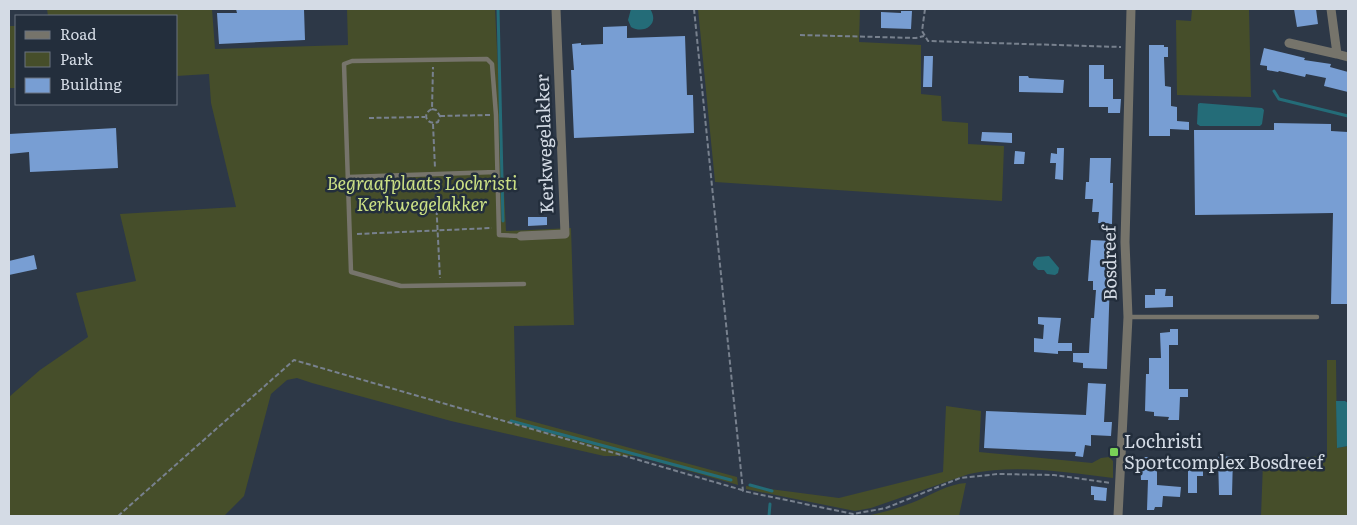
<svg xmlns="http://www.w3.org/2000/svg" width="1357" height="525" viewBox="0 0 1357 525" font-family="Literata,serif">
	<rect width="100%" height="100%" fill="#2d3847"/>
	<path fill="#464e2a" d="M47,9H212L215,49L348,45L347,9H495L506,231L571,228L574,325L514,326L516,417L737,477L738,485L637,456H604L451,421L312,383L297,378L287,380L271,394L244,496L224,516H9V397L40,370L88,337L76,293L136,281L120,214L236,207L211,103L209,74L176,76V16H48Z
		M698,9H860L859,42L921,45V94L941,96L942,121L968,123V144L1004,146L1002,201L715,182Z
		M1192,9H1249L1251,97L1177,95L1176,20L1191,21Z
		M9,26H16V88H9Z
		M1327,360H1336L1337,448L1348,446V516H1261L1263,463L1327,455Z
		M946,406L981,411L979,452L1092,463L1101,458L1109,457L1113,461V478C1065,472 1016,464 969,474L871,508L855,511L746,489V486L839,498L943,472Z
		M966,483L959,516H865C882,513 898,508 914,502C931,495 948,484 966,483Z"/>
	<path fill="#246c78" d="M631,9H650C660,23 645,35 631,27L628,20Z
		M1200,103L1262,108L1264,110L1262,124L1260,126H1200L1197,124L1198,104Z
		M1049,256L1059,268L1058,273L1055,275L1047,274L1044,270H1038L1033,265V262L1037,257Z
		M1336,401H1345L1348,403V446L1337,448Z"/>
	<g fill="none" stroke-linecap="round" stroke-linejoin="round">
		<path stroke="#246c78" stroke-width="3" d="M498,9L503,221
			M1274,91L1279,99L1348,116
			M511,421L731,480
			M750,485L772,491
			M769,516L770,504"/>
	</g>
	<path fill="#789ed3" d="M236,9H304L305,40L219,44L217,13H237Z
		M1294,9H1316L1318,24L1297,27Z
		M901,11H912L911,29L881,28V12L901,13Z
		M627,26V38L685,36L687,95H693L694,133L574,138L571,70H574L572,44L581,43V45L603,44V27Z
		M1149,45H1164V47H1168V57H1164L1165,86L1171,87V106L1177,107V121L1189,122V130L1170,129V136H1149Z
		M1264,48L1305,58L1304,60L1331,64L1330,67L1348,72V92L1324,86L1326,78L1306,74L1305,77L1279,71L1278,72L1267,70V66L1260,65Z
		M924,56H933L932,87H923Z
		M1089,65H1104V79H1113V99H1121L1120,113H1108V107H1089Z
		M1019,76H1028L1029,78L1064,80L1063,93L1019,92Z
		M1274,123L1331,124V131L1348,132V304H1331L1333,213L1195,215L1194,130H1274Z
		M116,128L118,168L30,172L29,152L9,154V134Z
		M982,132L1012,133V143L981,141Z
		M1057,148H1064L1063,180L1055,179L1056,163H1050L1051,153L1057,154Z
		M1015,151L1025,152L1024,164H1014Z
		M1090,158H1111L1110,183H1113L1112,224L1098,223L1099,212H1092L1093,199H1085L1086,182H1089Z
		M528,217H547V225L528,226Z
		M1091,240L1112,241L1111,258H1108V278L1110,279L1107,369L1083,368V363L1073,362V353H1089L1091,318H1094L1096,290H1093V281H1088Z
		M34,255L37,269L9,275V261Z
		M1155,289H1166L1165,296H1173V307L1145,308V295H1155Z
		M1038,317L1061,318L1058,343H1072V351H1058V354L1034,352V338L1043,339L1044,325L1038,324Z
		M1170,329H1178V345H1169V389H1188V397H1180L1179,420H1168L1169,417L1154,416V412L1145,411L1146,374H1149V358H1161L1160,333L1170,332Z
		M1088,383L1106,384L1104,422H1112L1111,436L1091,435V446L1085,445L1083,457L1075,456L1076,452L984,448L986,411L1086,415Z
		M1218,456L1233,457L1232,495H1219Z
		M1140,457H1153V462H1157V485L1181,487L1180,497L1163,496L1162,507H1155L1154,510H1147L1148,480H1141Z
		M1188,458H1203V476H1197V493H1188Z
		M1091,486L1107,488L1106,501L1094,500V495H1091Z"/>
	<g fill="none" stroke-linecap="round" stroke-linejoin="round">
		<path stroke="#78818e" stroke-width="2" stroke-dasharray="5 2.5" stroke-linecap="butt" d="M694,9L743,491L853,514L886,508L960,478L998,474L1054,475L1111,483
			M925,9L922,31L928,41L1121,47
			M800,35L916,38L924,36
			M432,109L436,110L440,116L438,122C427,126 421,114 432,109L433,67
			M440,116L490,115
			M369,118L425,117
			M433,124L435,168
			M435,180L440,278
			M357,234L492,228
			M118,516L294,360L742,490"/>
		<path stroke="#76746b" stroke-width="4.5" d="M348,177L496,172
			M520,236L499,235L496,115L492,64L487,59L352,61L344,64L351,272L401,286L524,284
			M1128,317H1317"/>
		<path stroke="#76746b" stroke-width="9" d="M1289,43L1337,54L1331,9
			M1337,54L1348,57
			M521,236L565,234L556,9
			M1118,516L1128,317L1125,242L1131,9"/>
	</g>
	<rect fill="#79d157" stroke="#232e3c" stroke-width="2" x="1109" y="447" width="10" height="10" rx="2.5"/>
	<g text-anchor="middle" stroke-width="5" stroke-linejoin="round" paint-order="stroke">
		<g font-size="18" fill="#d4dbe5" stroke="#232e3c">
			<text transform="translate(545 144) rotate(-92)" y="6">Kerkwegelakker</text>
			<text transform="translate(1110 263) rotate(-91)" y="6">Bosdreef</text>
		</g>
		<g font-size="18" font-style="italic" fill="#cce185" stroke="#232e3c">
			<text x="422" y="190">Begraafplaats Lochristi<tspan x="422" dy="21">Kerkwegelakker</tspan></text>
		</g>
		<g font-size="18" fill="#d4dbe5" stroke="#232e3c" text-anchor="start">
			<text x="1124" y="448">Lochristi<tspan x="1124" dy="21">Sportcomplex Bosdreef</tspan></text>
		</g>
	</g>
	<rect width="1357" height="525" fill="none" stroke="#d4dbe5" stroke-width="20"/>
	<rect x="15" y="15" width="162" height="90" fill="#232e3c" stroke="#6a7380"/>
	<rect x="25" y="31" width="25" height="8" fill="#76746b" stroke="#6a7380"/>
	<text x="60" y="40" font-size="15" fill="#d4dbe5">Road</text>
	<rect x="25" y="52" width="25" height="15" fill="#464e2a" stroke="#6a7380"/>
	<text x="60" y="65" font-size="15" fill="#d4dbe5">Park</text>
	<rect x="25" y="78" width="25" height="15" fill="#789ed3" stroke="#6a7380"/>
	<text x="60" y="90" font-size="15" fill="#d4dbe5">Building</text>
</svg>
